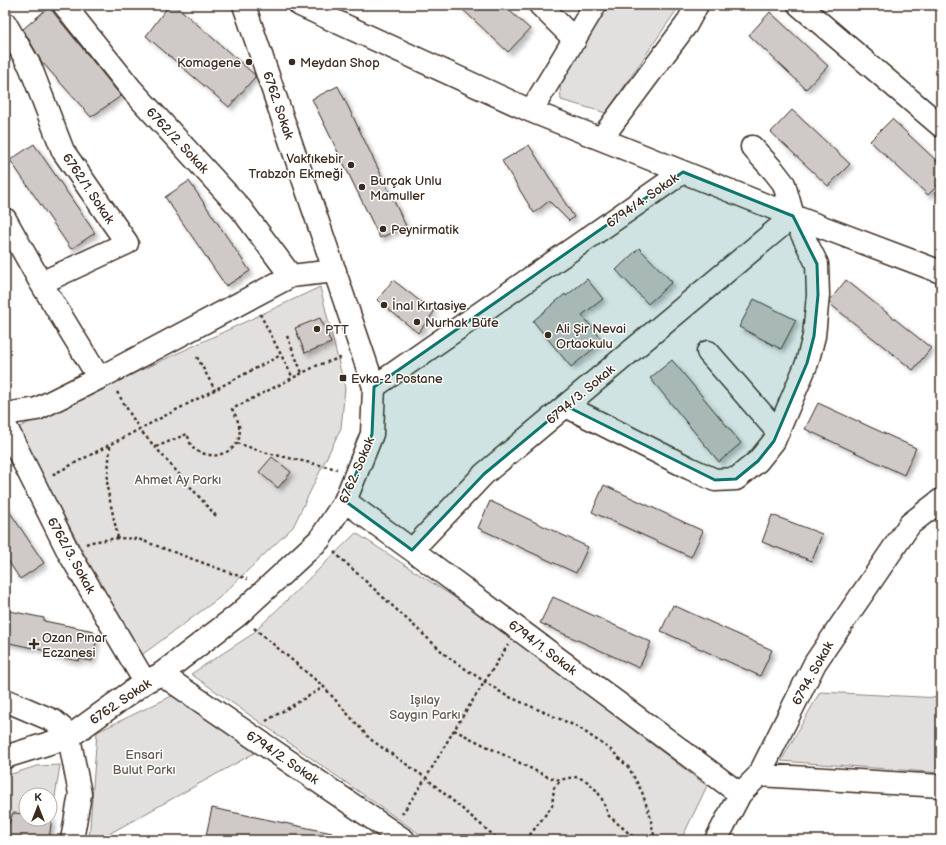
<svg xmlns="http://www.w3.org/2000/svg" width="946" height="845" viewBox="0 0 946 845" font-family="'Balsamiq Sans',sans-serif">
	<defs>
		<filter id="shadow"><feDropShadow dx="3.5" dy="3.5" stdDeviation="2" flood-color="#0004"/></filter>
	</defs>
	<rect width="100%" height="100%" fill="#fff"/>
	<filter id="ink" filterUnits="userSpaceOnUse"><feTurbulence type="fractalNoise" baseFrequency=".025" numOctaves="2"/><feDisplacementMap in="SourceGraphic" scale="8" xChannelSelector="R" yChannelSelector="G"/><feConvolveMatrix kernelMatrix="1 2 1 2 8 2 1 2 1" color-interpolation-filters="sRGB"/></filter>
	<g filter="url(#ink)">
		<path fill="#e2e0de" stroke="#8e857e" d="M607,5H680L606,113L561,100L560,86Z
			M320,287L345,388L341,428L293,527L219,598L139,657L17,428Z
			M356,533L486,618L707,786L681,840H428L191,674L251,635Z
			M820,692L941,698V773L781,761Z
			M176,694L258,751L98,840H89L97,732Z
			M60,765L52,816H50V795H26V814L13,813L5,833V776L37,766Z"/>
		<path fill="#cfcac7" stroke="#3b2a1e" filter="url(#shadow)" d="M169,5H175L255,75V77L229,107L146,36Z
			M458,5H503L530,29L508,52Z
			M49,7L121,96L91,117L41,61L23,29Z
			M770,12L828,66L806,89L749,35Z
			M338,86L406,226L380,238L312,99Z
			M792,110L850,164L828,186L771,132Z
			M892,119L941,165V182L928,195L870,141Z
			M34,144L95,233L71,249L10,160Z
			M529,145L574,217L569,221L549,201L534,213L502,161Z
			M189,181L250,271L226,286L165,197Z
			M639,248L672,282L648,304L616,270Z
			M587,279L603,299L582,315L603,341L571,367L533,321L565,294L566,296Z
			M393,280L434,312L418,333L377,300Z
			M846,280L931,348L913,370L830,304V300Z
			M754,299L796,320L781,349L739,327Z
			M320,318L331,343L305,353L295,328Z
			M672,360L741,443L719,462L650,378Z
			M818,403L916,448L904,475L805,429Z
			M272,457L291,472L278,488L259,472Z
			M604,485L703,531L691,557L592,512Z
			M490,501L588,547L576,573L478,528Z
			M5,505L44,563L20,579L5,556Z
			M772,515L822,534L812,561L762,542Z
			M553,597L651,642L639,668L540,623Z
			M673,605L772,650L760,676L661,631Z
			M5,610L44,618V621L94,631L92,636L97,637L92,661L79,659L78,661L51,655V652L5,642Z
			M212,808L332,833L331,840H205Z
			M13,813L26,814V819H50V816H52L49,840H5V833Z"/>
		<g fill="none" stroke-linecap="round" stroke-linejoin="round">
			<defs>
				<path id="minor" d="M64,5L132,90L241,209L291,276
					M300,5L531,111L683,172
					M540,5L575,40
					M799,5L941,126
					M5,23L30,66L63,151L127,243L41,283
					M531,111L595,5
					M601,139L686,25L697,5
					M5,219L41,283L99,378
					M708,352L778,432
					M374,387L683,172L793,216L941,272
					M566,406L689,468L715,480L736,479L758,461L774,441L807,363L814,336L818,295L817,264L793,216L784,184L774,171L752,147
					M5,414L37,409L107,374L291,276L335,271
					M5,425L69,553L145,682
					M345,501L412,550L740,794
					M412,550L484,474L793,216
					M161,674L404,840
					M5,700L54,721L62,728L69,737L80,794L72,840
					M759,775L941,786
					M716,840L740,794L759,775L815,663L910,524L941,500"/>
				<path id="major" d="M5,757L69,737L145,682L161,674L238,615L320,539L345,501L372,434L374,387L244,5"/>
			</defs>
			<use href="#minor" stroke="#3b2a1e" stroke-width="25"/>
			<use href="#major" stroke="#3b2a1e" stroke-width="25"/>
			<path stroke="#3b2a1e" stroke-width="2.5" stroke-dasharray="3 3" stroke-linecap="butt" d="M260,314L293,378
				M287,336L302,373
				M197,357L215,390
				M117,392L140,430L217,517
				M237,443L263,452L337,469
				M110,446L107,487L118,538
				M156,447L187,434C189,438 190,445 193,448C197,452 204,454 210,455C216,456 219,455 224,453C245,445 242,425 232,409L318,365L343,357
				M53,473L54,474L281,355
				M86,544L91,542L118,538L138,539L247,579
				M334,552L449,658L505,695L578,727L611,750L629,768L642,792L650,816L655,840
				M254,628L324,687L370,739L426,778L499,840
				M266,721L324,687
				M454,730L548,777L560,780L568,778L578,777L588,782L596,790L601,797L609,816L631,835L639,840
				M402,814L426,778L454,730L508,645
				M526,840L552,806L554,788L560,781"/>
			<use href="#minor" stroke="#fff" stroke-width="22"/>
			<use href="#major" stroke="#fff" stroke-width="22"/>
		</g>
	</g>
	<path fill="#0f766e" fill-opacity="0.2" stroke="#0f766e" stroke-width="3" stroke-linejoin="round" d="M683,172L793,216L817,264L818,295L814,336L807,363L774,441L758,461L736,479L715,480L566,406L484,474L412,550L345,501L372,434L374,387Z"/>
	<g fill="#3b2a1e" stroke="#fff" stroke-width="1.5">
		<circle cx="249" cy="62" r="4"/>
		<circle cx="292" cy="62" r="4"/>
		<circle cx="351" cy="165" r="4"/>
		<circle cx="362" cy="187" r="4"/>
		<circle cx="383" cy="229" r="4"/>
		<circle cx="384" cy="305" r="4"/>
		<circle cx="417" cy="322" r="4"/>
		<circle cx="317" cy="329" r="4"/>
		<circle cx="548" cy="335" r="4"/>
		<rect x="339" y="374" width="8" height="8" rx="2"/>
		<path d="M32 638h4v4h4v4h-4v4h-4v-4h-4v-4h4z"/>
	</g>
	<g text-anchor="middle" stroke-width="3" stroke-linejoin="round" paint-order="stroke">
		<g font-size="13" fill="#3b2a1e" stroke="#fff" text-anchor="start">
			<text x="241" y="67" text-anchor="end">Komagene</text>
			<text x="300" y="67">Meydan Shop</text>
			<text x="343" y="163" text-anchor="end">Vakfıkebir<tspan x="343" dy="15">Trabzon Ekmeği</tspan></text>
			<text x="370" y="185">Burçak Unlu<tspan x="370" dy="15">Mamuller</tspan></text>
			<text x="391" y="234">Peynirmatik</text>
			<text x="392" y="310">İnal Kırtasiye</text>
			<text x="425" y="327">Nurhak Büfe</text>
			<text x="556" y="333">Ali Şir Nevai<tspan x="556" dy="15">Ortaokulu</tspan></text>
			<text x="325" y="334">PTT</text>
			<text x="351" y="383">Evka-2 Postane</text>
			<text x="42" y="642">Ozan Pınar<tspan x="42" dy="15">Eczanesi</tspan></text>
		</g>
		<g font-size="13" fill="#3b2a1e" stroke="#fff">
			<text transform="translate(279 105) rotate(71)" y="5">6762. Sokak</text>
			<text transform="translate(178 140) rotate(47)" y="5">6762/2. Sokak</text>
			<text transform="translate(89 188) rotate(56)" y="5">6762/1. Sokak</text>
			<text transform="translate(642 200) rotate(-35)" y="5">6794/4. Sokak</text>
			<text transform="translate(580 394) rotate(-40)" y="5">6794/3. Sokak</text>
			<text transform="translate(356 470) rotate(-67)" y="5">6762. Sokak</text>
			<text transform="translate(72 555) rotate(61)" y="5">6762/3. Sokak</text>
			<text transform="translate(543 647) rotate(37)" y="5">6794/1. Sokak</text>
			<text transform="translate(812 673) rotate(-61)" y="5">6794. Sokak</text>
			<text transform="translate(120 701) rotate(-34)" y="5">6762. Sokak</text>
			<text transform="translate(283 757) rotate(34)" y="5">6794/2. Sokak</text>
		</g>
		<g font-size="13" fill="#65584e" stroke="#fff">
			<text x="178" y="484">Ahmet Ay Parkı</text>
			<text x="425" y="704">Işılay<tspan x="425" dy="15">Saygın Parkı</tspan></text>
			<text x="144" y="759">Ensari<tspan x="144" dy="15">Bulut Parkı</tspan></text>
		</g>
	</g>
	<rect width="946" height="845" fill="none" stroke="#fff" stroke-width="20"/>
	<rect x="10" y="10" width="926" height="825" fill="none" stroke="#3b2a1e" stroke-width="1.5" filter="url(#ink)"/>
	<g transform="translate(38 807)"><circle r="19" fill="#ffffff" stroke="#b1aaa5"/>
	<path d="M0-3L7 15L0 10L-7 15Z" fill="#3b2a1e"/>
	<text y="-6" font-size="11" font-weight="bold" text-anchor="middle" fill="#3b2a1e">K</text>
	</g>
</svg>
